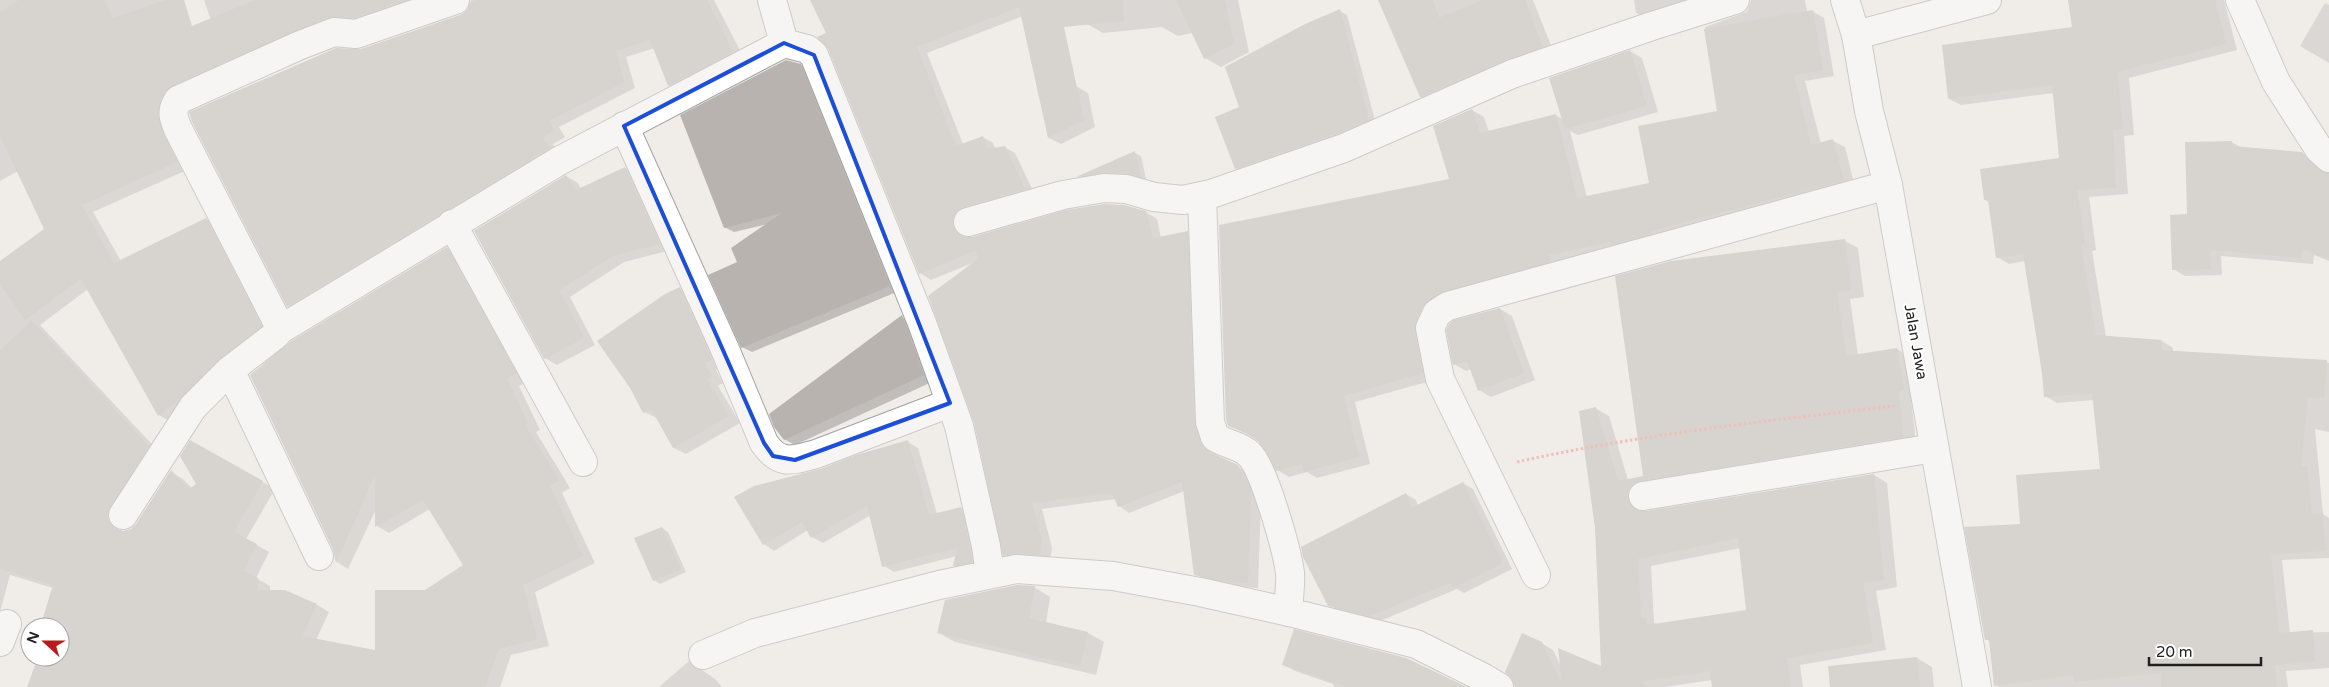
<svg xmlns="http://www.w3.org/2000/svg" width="2329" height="687" viewBox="0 0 2329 687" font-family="'Varela Round',sans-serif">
	<rect width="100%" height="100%" fill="#f0ede9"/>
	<path fill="#0003" fill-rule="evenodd" d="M0,0H172L225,74L184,92L189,169L93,212L121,261L206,219L219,226L274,333L171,422L159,415L88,289L40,325L161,454L119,522L122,532L131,530L137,524L171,472L183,479L192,488L197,484L191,442L275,489L246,539L269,552L256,578L270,586V591L317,605L329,612L316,640L377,651L425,591L464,565L430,509L389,533L377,526V507L348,569L337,562L334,549L447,248L459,256L528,381L519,386L540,430L536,432L570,488L562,493L595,563L535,592L549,646L511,655L500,687H28L39,657H60V627H42L53,588L10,575L0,612V262L46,230L18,171L0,181Z
		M204,0H435L236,68L225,61Z
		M471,0H714L744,58L680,92L669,85L655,48L626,57L635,88L559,127L565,137L553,144L560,155L299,312L288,306L461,16L468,11Z
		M812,0H1042L1044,8L927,53L963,144L983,137L993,143L995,148L1004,147L1015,153L1035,195L963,234L966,238L1146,212L1157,219L1161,238L1187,233L1198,239L1211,449L1216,456L1248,472L1261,498L1258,588L1234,586L1206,580L1195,574L1184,491L1129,513L1119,506L1116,499L1042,509L1052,548L1050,560L1015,561L1004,555L975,262L931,280L920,273L827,33Z
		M1083,0H1238L1249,52L1221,67L1205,58L1193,33L1178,36L1162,27L1103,33L1087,24Z
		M1379,0H1533L1554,53L1432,103L1421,97Z
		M1634,0H1713L1648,19L1636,13Z
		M1751,0H1805L1807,12L1812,11L1824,18L1834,76L1805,81L1821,144L1833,141L1845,147L1855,187L1435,313L1434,380L1355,402L1370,464L1317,478L1307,472L1289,477L1277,470L1260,441L1229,425L1451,180L1435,127L1472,110L1484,117L1489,132L1555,115L1563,119L1630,51L1642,58L1658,112L1578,135L1570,131L1587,197L1650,184L1719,112L1705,27L1747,12Z
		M2070,0H2224L2237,50L2129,78L2134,135L2124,136L2128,194L2089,197L2096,250L2092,251L2106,337L2162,341L2173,348V352L2314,360L2329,363V432L2315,429L2323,514L2329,518V558L2282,560L2290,633L2329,632V668L2286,671L2288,687H1999L1996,685L1991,642L1986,639L2021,525L2101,470L2094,400L2057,403L2045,396L2043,373L2025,261L2009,264L1997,257L1989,202L1985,200L2061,159L2054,93L1961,105L1949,99L2073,28Z
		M2325,3L2329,5V63L2300,46Z
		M1340,11L1347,15L1376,124L1243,172L1236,168L1241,107Z
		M799,64L809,70L899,291L752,352L742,347L738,262L768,224L734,232L724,227Z
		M1076,86L1088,93L1095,127L1061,144L1049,138L1040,94Z
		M2232,142L2242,148L2302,153L2314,160L2321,169L2319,188L2329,192V261L2314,255L2313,264L2221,256L2222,275L2185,276L2173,269L2188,216Z
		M1135,153L1141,156L1146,179L1111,175L1083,180L1079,177Z
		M625,168L637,175L671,250L624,262L570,297L595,345L557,365L545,358L566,176L578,183L581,189Z
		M1845,241L1858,248L1864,297L1850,299L1858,355L1897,349L1910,357L1916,398H1911L1916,444L1641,507L1643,512L1646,513L1874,475L1887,483L1897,587L1876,591L1886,650L1800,665L1803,687H1713L1712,680L1665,687H1603L1595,408L1609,416L1628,480L1644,477ZM1741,548L1747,611L1657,625L1654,623L1651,566Z
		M680,289L692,295L723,367L716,370L723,383L718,386L740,423L686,454L674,448L657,418L644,412Z
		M1500,309L1512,316L1535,380L1491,397L1479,390L1471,369L1466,371L1454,364Z
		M902,317L912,322L934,381L795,445L784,439Z
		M908,442L918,448L937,514L961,508L971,514L982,568L965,571L954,566L957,556L894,572L884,566L871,515L823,543L812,537L808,530L774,551L764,544L820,470Z
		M1463,483L1473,489L1512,569L1464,593L1457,589L1380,621L1339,611L1329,605L1406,494L1416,500L1418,506Z
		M662,528L668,532L686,572L660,584L654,580Z
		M1034,587L1050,597L1046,623L1088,633L1104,642L1096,675L955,642L939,633Z
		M1541,643L1553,650L1571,687H1516L1514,679Z
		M1917,658L1932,667L1934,687H1865Z
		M689,661L715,679L722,687H659Z
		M1284,665L1462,687H1334L1333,684L1295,671Z"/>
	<path fill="#b9b3af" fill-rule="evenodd" d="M19,0H104L113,18L165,0H184L192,26L255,0H407L354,18L328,17L172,86L161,98L158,116L164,135L177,162L82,205L114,263L206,218L262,326L220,358L180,399L158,416L81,279L25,320L0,284V261L44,229L0,136V12Z
		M476,0H707L733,52L668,86L650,40L616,51L624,82L549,121L554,130L543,138L550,148L287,307L192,122L189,112L336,48L361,49L460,15L467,10L470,3Z
		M810,0H1123L1124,21L1064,27L1084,120L1048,138L1019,7L917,47L956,146L983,136L987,149L1005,146L1025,189L963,207L956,212L953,218V226L958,234L964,237H972L1066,210L1105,204L1123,205L1146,211L1153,238L1188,231L1194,423L1200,442L1206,450L1238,465L1251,491L1248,583L1222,581L1194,575L1182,482L1118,507L1112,493L1032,503L1042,541L1040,555L1017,553L1003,556L974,423L928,296L979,258L975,251L919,274L828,49L817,37L826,33Z
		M1176,0H1225L1234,44L1204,59Z
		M1378,0H1433L1439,18L1483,0H1525L1543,47L1506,60L1420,97Z
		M2068,0H2215L2226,44L2117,72L2123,129L2113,130L2116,188L2077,190L2085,244L2081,245L2096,335L2162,340L2161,350L2327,360L2324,398L2308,397L2301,467L2307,466L2312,514L2323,513L2325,551L2271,554L2279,633L2313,630L2315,661L2275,665L2277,687H2161V673L2074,682L2073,675L1994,686L1989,640H1985L1964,527L2020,524L2016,475L2100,469L2092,393L2044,397L2042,373L2023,254L1996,258L1988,200H1984L1980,169L2059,158L2052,85L1948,99L1942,45L2072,27Z
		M1340,9L1369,120L1338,133L1235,169L1215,117L1239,107L1225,67L1303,25Z
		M1813,10L1823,70L1794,75L1811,145L1833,139L1844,181L1651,231L1652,234L1611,245L1610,242L1549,255L1551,262L1440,293L1423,306L1416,322L1415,331L1423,373L1344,396L1359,457L1304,472L1302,464L1276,471L1259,442L1248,434L1228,426L1226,419L1219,225L1449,179L1433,126L1472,109L1480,133L1556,114L1577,198L1649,183L1638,126L1717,111L1704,29Z
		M1630,50L1647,106L1565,129L1549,78Z
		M786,60L801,64L890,286L741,348L708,275L737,262L731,248L782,213L724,228L680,115Z
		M2232,141V146L2302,152L2319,170L2329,173V259L2302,249L2301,258L2210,250L2211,269L2172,270L2170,215L2187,214L2185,142Z
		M1135,151L1141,177L1127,173L1105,172L1076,177Z
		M625,167L660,244L613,256L559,290L584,338L544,359L474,231L566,175L576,190Z
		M1845,239L1851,290L1837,292L1846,356L1897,348L1904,390L1899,391L1903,437L1640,481L1633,484L1628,491V498L1631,506L1638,511H1646L1874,474L1884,580L1863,583L1873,643L1787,658L1791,687H1712L1710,671L1639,682L1649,687H1515L1512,679L1505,672L1522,633L1542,642L1562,684L1558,648L1601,666L1595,528L1579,411L1596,407L1618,481L1643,476L1615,276L1671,261ZM1738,538L1746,610L1647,625L1646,617L1641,618L1638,559Z
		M447,247L517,374L507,378L528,423L525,425L559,480L550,486L583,556L523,585L537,639L499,649L485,687H27L38,657H60V627H40L53,585L0,569V350L32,321L149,446L110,507L107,515L109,523L114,528L123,531L131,529L136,524L171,470L189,489L196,484L180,456L190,440L263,481L234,532L257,544L244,571L258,578V590H285L317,604L302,636L375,650V590H425L463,565L423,500L375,527V475L336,563L333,549L250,375L291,341Z
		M680,287L712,360L705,363L712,376L707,379L729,416L673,448L651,409L643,413L630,388L597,341L665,294Z
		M1500,308L1524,373L1478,391L1467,361L1453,365L1446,330L1449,324L1454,320Z
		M902,315L924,375L784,440L774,427L769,414Z
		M908,440L929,515L961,507L973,562L953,566L957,548L882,567L867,506L811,538L802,522L763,545L734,497L754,486L820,469L856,455Z
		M1463,482L1503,563L1453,588L1450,583L1369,616L1328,606L1303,557L1301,547L1406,493L1411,508Z
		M662,527L681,569L653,581L634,538Z
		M1017,585L1035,586L1029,618L1088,632L1080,666L937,633L945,600Z
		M1294,629L1406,658L1467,687H1347L1282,665Z
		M1917,657L1920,687H1830L1828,666Z"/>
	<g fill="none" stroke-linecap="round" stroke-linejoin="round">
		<defs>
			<path id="minor" d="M2240,0L2276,82L2319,149L2329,158
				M1856,35L1987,0
				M784,43L807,49L814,55L922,323L959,426L986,546L990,574
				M624,126L724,347L764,443C780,466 792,460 816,454L950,403
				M1202,196L1210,422L1215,437C1225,444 1240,445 1249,454C1264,468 1287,550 1290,573C1291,586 1288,599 1289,612
				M968,222L1063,195L1104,188L1126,189L1154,197L1183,200L1211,194L1344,148L1512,74L1652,26L1735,0
				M452,224L583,462
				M281,329L178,129C173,117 171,111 178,100L298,46L334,32L356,34L455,0
				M230,370L319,556
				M1643,496L1934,448
				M123,515L193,407L230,370L273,337L281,329L559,161L784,43L772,0
				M1536,575L1440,379L1430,328L1437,313L1448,306L1888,185
				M0,642L7,624
				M703,655L755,633L939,585L1016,569L1113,576L1200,592L1289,612L1416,644L1484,678L1499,687"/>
			<path id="tertiary" d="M1845,0L1856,35L1869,111L1888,185L1977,687"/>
		</defs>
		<use href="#minor" stroke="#a2a2a2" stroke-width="30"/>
		<use href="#tertiary" stroke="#a2a2a2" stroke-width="30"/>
		<path stroke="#e98b80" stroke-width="3" stroke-dasharray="2.5 2.5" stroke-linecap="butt" d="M1517,462C1641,434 1767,421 1894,406"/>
		<use href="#minor" stroke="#fff" stroke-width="28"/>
		<use href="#tertiary" stroke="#fff" stroke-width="28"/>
	</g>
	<path d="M0 0H2329V687H0ZM784,43L814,55L950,403L795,460L773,456L764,443L624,126Z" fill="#f0ede9" fill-opacity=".55" fill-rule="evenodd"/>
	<path fill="none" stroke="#1d4ed8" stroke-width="4" stroke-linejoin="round" d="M784,43L814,55L950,403L795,460L773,456L764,443L624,126Z"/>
	<g text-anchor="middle" stroke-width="4" stroke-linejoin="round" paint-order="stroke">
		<g font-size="15" fill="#212121" stroke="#fff">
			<text transform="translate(1916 342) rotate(80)" y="5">Jalan Jawa</text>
		</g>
	</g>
	<g transform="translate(45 642) rotate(291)"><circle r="24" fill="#ffffff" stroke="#a6a6a6"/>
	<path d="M0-4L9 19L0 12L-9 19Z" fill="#b8191a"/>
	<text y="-8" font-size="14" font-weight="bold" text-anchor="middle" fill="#212121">N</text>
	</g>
	<path d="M2149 657v8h112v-8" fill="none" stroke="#212121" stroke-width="2.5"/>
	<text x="2156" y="657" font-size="15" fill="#212121" stroke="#ffffff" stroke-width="4" paint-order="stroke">20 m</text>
</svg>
